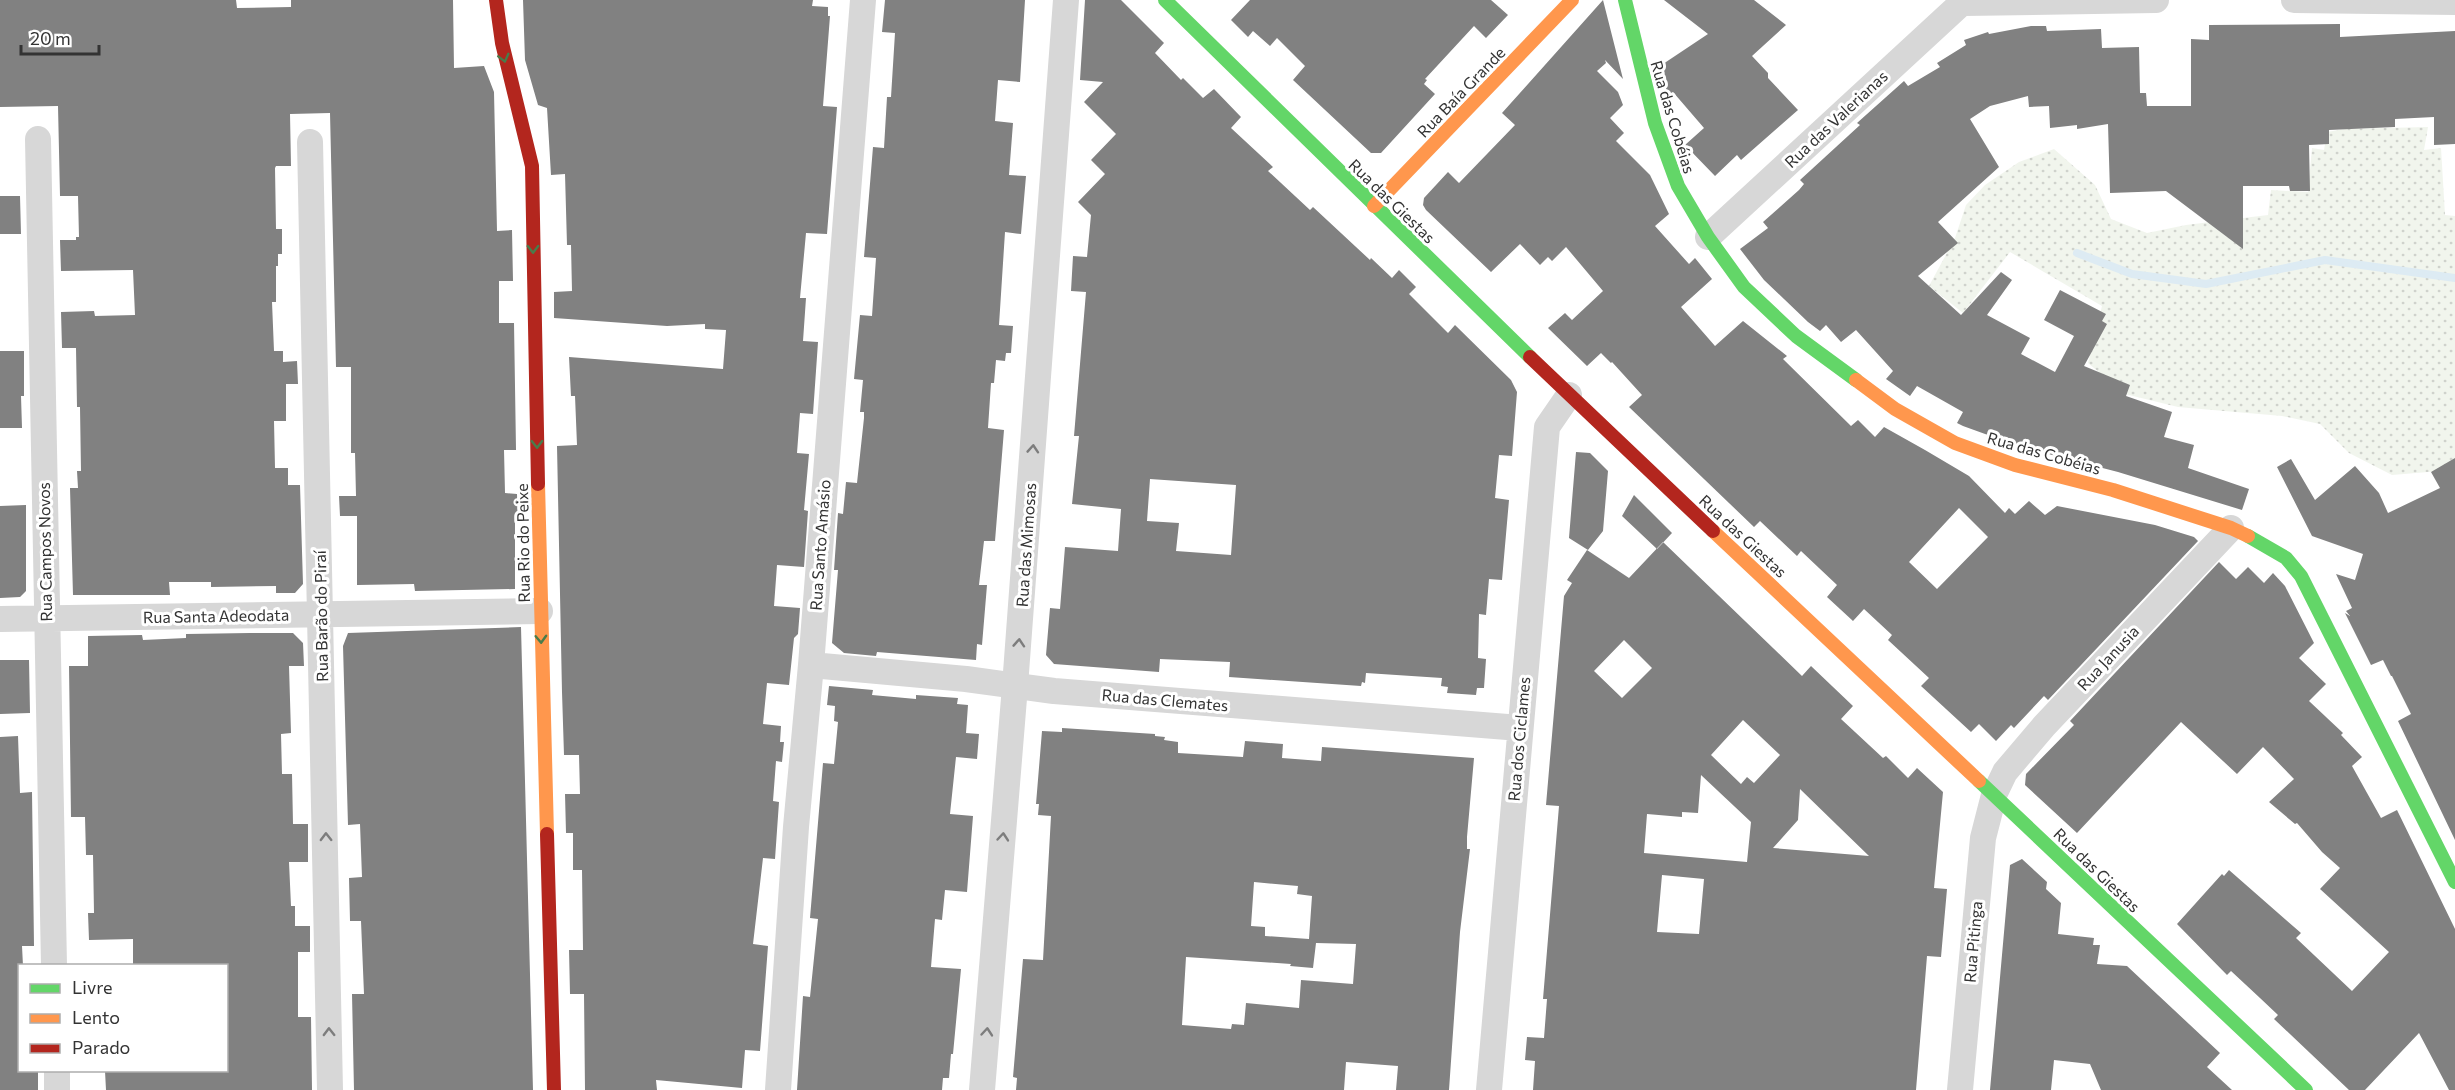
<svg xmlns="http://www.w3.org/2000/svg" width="2455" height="1090" viewBox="0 0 2455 1090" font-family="Commissioner,sans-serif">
	<defs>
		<pattern id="grass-dots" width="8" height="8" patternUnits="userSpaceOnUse" patternTransform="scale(1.5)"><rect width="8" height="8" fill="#f1f5ed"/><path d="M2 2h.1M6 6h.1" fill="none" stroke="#cfd2cc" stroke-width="1.8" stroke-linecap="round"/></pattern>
	</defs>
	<rect width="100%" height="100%" fill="#fff"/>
	<path fill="url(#grass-dots)" d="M2428,127L2424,150L2441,148L2445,215L2455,216V475L2440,471L2392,475L2349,453L2320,424L2282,416L2178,407L2125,394L2088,363L2102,306L2010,252L1963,313L1929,286L1955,238L1966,205L1985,185L2019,162L2054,149L2095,185L2111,219L2147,233L2186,225L2268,215L2271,190L2308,192L2312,148L2324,150L2327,132L2344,129Z"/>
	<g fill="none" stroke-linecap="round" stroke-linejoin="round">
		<path stroke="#ddebf3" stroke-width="8" d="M2077,253L2132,274L2206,284L2325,260L2455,278"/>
	</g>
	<path fill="#818181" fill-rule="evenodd" d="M0,0H236L237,8L291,7V0H453L454,68L484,66L494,92L497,231L512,230L513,281H499V323H514L516,450H504L505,493L517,494L518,517H515V589L415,591L414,584L357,585V516H340L339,496H356L355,453H351V367H336L330,113L290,114L291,166H276L275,168L276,229H282V254H278V266H276V302H272L274,351H283V362L297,361L298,384H286V421H274L275,468H288V485H300L303,584L295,593H276V586L211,587V582H169L170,595H73L70,488H78L77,471H81L80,407H77L76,348H62L61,312L94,311L95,316L135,315L133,270L61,271L60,240H76V237H79L78,196H60L58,106L0,107Z
		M523,0H813L812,6L828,7V16H830L823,106L837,107L827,234L806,233L800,298H806L803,341L818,342L813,414L800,413L797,453L809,454L804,510L808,511L804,567L777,565L774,606L800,608L798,634L794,638L789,685L767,683L763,724L781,726L780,742H784L782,762L776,761L773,801L779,802L775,859L763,858L753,944L768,946L760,1051L745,1050L742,1088L656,1080L657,1090H585L584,994H570L569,950H583L582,870H573V833H566L565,794H580L579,755H564L562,692L557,446L577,445L575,396H571L569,357L723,369L726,330L705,329V324L667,326L554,318V292L572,291L571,245H567L565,174L551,175L547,108L538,105L525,60Z
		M885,0H1025L1020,82L998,80L995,121L1013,123L1009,175L1026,176L1021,234L1005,232L999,325L1013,326L1011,353H1006L1005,361L996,360L994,383H991L988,428L1004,430L995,541H984L979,585H987L982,645L977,644L976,660L877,652L876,656L844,653L832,643L838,570H834L838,513L843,514L846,482L857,483L864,418V412H860L863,380L854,379L860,315L872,316L876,258L864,257L873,147L884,148L887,97H891L895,33L882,32Z
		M1085,0H1121L1164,43L1155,53L1181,80L1183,78L1203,98L1214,89L1241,117L1231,128L1273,167L1268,171L1310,210L1313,207L1370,260L1371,258L1392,278L1399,270L1416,287L1409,294L1448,333L1455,325L1511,380L1517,392L1512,456L1499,455L1495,498L1509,500L1502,580L1489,579L1486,615L1479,614L1478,658L1486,659L1484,688H1477L1476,695L1447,693L1448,687L1441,686L1442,678L1366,673L1365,683L1362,682L1361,686L1229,677L1230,662L1160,659L1159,672L1054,664L1046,655L1050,608L1060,609L1065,547L1118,551L1121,509L1072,504L1079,436H1074L1086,292L1071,291L1073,256L1087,257L1091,215L1078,202L1105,174L1091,160L1116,134L1084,102L1103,82L1080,80ZM1150,479L1236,485L1231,555L1176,551L1179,523L1147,521Z
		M1250,0H1491L1508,15L1486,38L1474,26L1425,79L1427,80L1424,84L1435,94L1381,153H1371L1293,80L1305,66L1277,38L1270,46L1253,31L1248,37L1231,20Z
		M1603,0L1623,79L1605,60L1606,63L1597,71L1618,92L1623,105L1610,118L1624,133L1616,141L1650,175L1669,214L1655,226L1689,264L1695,258L1712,279L1681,307L1715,346L1743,321L1787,356L1783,359L1851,426L1858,420L1875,437L1884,427L1925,450L1969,476L2005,513L2009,508L2015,514L2029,501L2045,515L2057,506L2155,525L2194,537L2198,541L2048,700L2044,696L2014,728L2011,725L1996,741L1979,724L1971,732L1921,686L1929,678L1888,640L1892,635L1864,609L1853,621L1827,597L1837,585L1801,551L1797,556L1760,521L1754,527L1629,407L1642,395L1612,362L1611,363L1601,353L1587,366L1548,328L1565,313L1572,320L1603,291L1566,247L1552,261L1548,257L1540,265L1520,244L1491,272L1426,210L1423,205L1424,198L1448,172L1459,183L1515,125L1502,113ZM1959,508L1988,537L1937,589L1909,562Z
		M1664,0H1754L1786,25L1752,56L1768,73V78L1798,110L1741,160L1737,155L1715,176L1685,145L1704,128L1673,92L1668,96L1660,66L1708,34Z
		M2340,24V37L2455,31V144L2434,145V117L2395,119V127L2329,130V144L2309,145L2310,191H2290L2289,186H2243V249L2166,191L2110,193L2108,124L2077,129V125L2050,128L2049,106L2029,107L2028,96L1990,106L1970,119L1999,167L1938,222L1958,243L1918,276L1961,315L2001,272L2012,280L1987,315L2030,338L2021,354L2055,372L2074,336L2044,320L2060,290L2106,314L2102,321L2107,324L2084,366L2130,385L2126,396L2172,412L2164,437L2194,445L2188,468L2249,489L2242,510L2118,472L2021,447L1963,426L1957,423L1963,412L1917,386L1910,396L1886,379L1893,371L1856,330L1841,342L1826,325L1820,331L1808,322L1764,280L1740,249L1768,228L1763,222L1799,190L1804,184L1800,180L1860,125L1857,123L1904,81L1908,86L1940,67L1937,63L1966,45L1964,40L1988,32L1989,34L2031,26H2046L2047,31L2101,29L2102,48L2139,47L2140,93H2146L2147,106H2191V39L2209,40V25Z
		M0,196H20L21,234H0Z
		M0,351H24V396H21L22,428H0Z
		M1576,452L1590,453L1608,471L1603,531L1588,550L1569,538Z
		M2455,458V840L2398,721L2411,714L2392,676H2391L2383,660L2371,665L2345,613L2350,616L2346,611L2352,608L2336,574L2355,580L2363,554L2312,536L2277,467L2291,459L2315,500L2355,466L2379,493L2388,513L2440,488L2431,472Z
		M1634,495L1672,533L1657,549L1622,516Z
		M26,505V591L20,597L0,598V506Z
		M1663,542L1802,676L1811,666L1853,706L1841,719L1883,758L1886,756L1908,778L1917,768L1943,792L1934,888L1947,889L1941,957L1927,956L1916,1090H1533L1535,1061L1525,1060L1527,1037L1544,1038L1547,999H1543L1559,806L1546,805L1564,596L1572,583L1567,580L1587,550L1629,578ZM1624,640L1652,668L1622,698L1594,671ZM1743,720L1780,755L1754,783L1747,777L1741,784L1711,755ZM1701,775L1751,822L1747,862L1644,853L1647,814L1682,817V812L1698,813ZM1800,789L1837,825L1869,856L1773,848L1798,820ZM1662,875L1704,879L1699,934L1657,932Z
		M2219,562L2236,579L2248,567L2264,583L2273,573L2285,586L2314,643L2299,658L2326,684L2309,701L2343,733L2341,735L2362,757L2352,766L2381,818L2397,810L2455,929V1090H2449L2419,1033L2365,1090H2349L2274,1019L2278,1015L2260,998L2231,971L2227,975L2177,924L2222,874L2224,876L2229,870L2301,933L2296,938L2352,991L2389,952L2320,889L2340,868L2322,852L2297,823L2295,824L2269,802L2294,779L2263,747L2237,774L2181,722L2077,833L2025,785L2026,774L2074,725L2070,721Z
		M521,627L533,1090H354L352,994H364L361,921H350L349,878L362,877L360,824L348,825L343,646L348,633Z
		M250,633H293L303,643L304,666H289L291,733L281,734L282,774H292L293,824H308V862H289L291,906H295V926H310V952H298V1017H311L312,1090H106L105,1071H226V966H133V939L89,940L88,913H94L93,855H86L85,817H71L69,666H88V636L142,635L143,640L186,638V634Z
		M0,660H29L30,713L0,714Z
		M829,686L873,690L872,695L916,699V695L958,698L957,704L968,705L966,733L979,734L977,759L956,757L950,814L973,816L967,892L945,890L942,920L935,919L931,967L961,969L953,1054H951L949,1078H943L942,1090H797L803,996L810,997L818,919L810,918L823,763L834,764L838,722L834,721L835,706L827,705Z
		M1062,728L1155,734V736L1165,737L1164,740L1178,742V753L1243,757L1245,741L1283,744L1282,758L1321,761L1322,747L1474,758L1467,837V849H1470L1460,932L1449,1090H1396L1398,1066L1346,1062L1344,1090H1016L1017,1078L1013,1077L1023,959L1043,960L1051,816L1038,815L1039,804H1036L1042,731L1062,732ZM1254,882L1298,886L1297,894L1312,896L1309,939L1265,936V927L1251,926ZM1316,943L1356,944L1353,984L1301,980L1299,1008L1246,1003L1244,1025L1232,1024L1231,1029L1182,1025L1186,957L1291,964L1290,966L1313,968Z
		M18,736L20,793L32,792L34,946H22L23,966H20V1071H38V1090H0V737Z
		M2022,859L2047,882L2046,889L2061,903L2058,934L2094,938L2093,945H2100L2097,964L2127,966L2220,1053L2207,1067L2232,1090H2101L2090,1064L2054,1060L2051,1090H1990L2010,865Z"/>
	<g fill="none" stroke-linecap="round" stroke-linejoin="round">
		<path stroke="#d7d7d7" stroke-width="26" d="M2294,0L2455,2
			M1964,3L2156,0
			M38,139L54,966
			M310,142L330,1090
			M1708,237L1965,0
			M0,619L540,611
			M811,665L966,679L1054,691L1520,728
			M57,1070V1090
			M778,1090L796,827L811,665L863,0
			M982,1090L1015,686L1066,0
			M1489,1090L1547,427L1569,395
			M1960,1090L1983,838L1994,795L2005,772L2044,726L2231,528"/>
		<path stroke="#63d668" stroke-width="14" d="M1165,0L1530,357
			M1625,0L1655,123L1678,186L1708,237L1744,287L1796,336L1856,380
			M2248,536L2286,558L2301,576L2455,882
			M1979,781L2306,1090"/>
		<path stroke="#ff974d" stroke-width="14" d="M1374,206L1572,0
			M1856,380L1895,409L1955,443L2015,465L2113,490L2231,528L2248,536
			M538,484L547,834
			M1713,531L1979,781"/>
		<path stroke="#b3261e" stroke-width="14" d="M496,0L502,43L532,166L538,484
			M1530,357L1713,531
			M547,834L554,1090"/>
	</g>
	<defs><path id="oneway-chevron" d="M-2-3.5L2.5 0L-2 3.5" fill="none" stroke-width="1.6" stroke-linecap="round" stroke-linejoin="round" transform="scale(1.5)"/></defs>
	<g stroke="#497c4b">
		<use href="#oneway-chevron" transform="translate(504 58) rotate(76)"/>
		<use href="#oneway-chevron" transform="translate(533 249) rotate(89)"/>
		<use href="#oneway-chevron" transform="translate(537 444) rotate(89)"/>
		<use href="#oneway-chevron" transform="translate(541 639) rotate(88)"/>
	</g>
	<g stroke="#7d7d7d">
		<use href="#oneway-chevron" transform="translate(1033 449) rotate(-86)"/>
		<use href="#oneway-chevron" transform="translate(1019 643) rotate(-86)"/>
		<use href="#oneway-chevron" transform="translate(326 837) rotate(-91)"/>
		<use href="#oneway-chevron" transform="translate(1003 837) rotate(-85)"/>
		<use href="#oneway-chevron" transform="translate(329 1032) rotate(-91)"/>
		<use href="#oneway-chevron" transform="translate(987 1032) rotate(-85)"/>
	</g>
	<g text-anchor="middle" stroke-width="6" stroke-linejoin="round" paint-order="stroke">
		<g font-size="16" fill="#333" stroke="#fff">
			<text transform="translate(1461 92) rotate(-46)" y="6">Rua Baía Grande</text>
			<text transform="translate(1673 117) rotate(73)" y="6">Rua das Cobéias</text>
			<text transform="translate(1836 119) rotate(-43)" y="6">Rua das Valerianas</text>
			<text transform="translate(1392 201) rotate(44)" y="6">Rua das Giestas</text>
			<text transform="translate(2044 453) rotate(16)" y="6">Rua das Cobéias</text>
			<text transform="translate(1743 536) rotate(43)" y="6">Rua das Giestas</text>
			<text transform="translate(523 543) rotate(-91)" y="6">Rua Rio do Peixe</text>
			<text transform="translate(820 545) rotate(-86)" y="6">Rua Santo Amásio</text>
			<text transform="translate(1026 545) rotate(-86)" y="6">Rua das Mimosas</text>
			<text transform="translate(45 552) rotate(-91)" y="6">Rua Campos Novos</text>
			<text transform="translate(216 616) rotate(-1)" y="6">Rua Santa Adeodata</text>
			<text transform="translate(321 616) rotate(-91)" y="6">Rua Barão do Piraí</text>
			<text transform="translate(2108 658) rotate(-47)" y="6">Rua Janusia</text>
			<text transform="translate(1165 700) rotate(5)" y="6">Rua das Clemates</text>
			<text transform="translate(1519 739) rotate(-85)" y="6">Rua dos Ciclames</text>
			<text transform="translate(2097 870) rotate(44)" y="6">Rua das Giestas</text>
			<text transform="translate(1973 942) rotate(-85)" y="6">Rua Pitinga</text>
		</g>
	</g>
	<rect x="18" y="964" width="210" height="108" fill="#ffffff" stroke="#adadad" stroke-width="1.5"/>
	<rect x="30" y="984" width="30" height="9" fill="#63d668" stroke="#adadad" stroke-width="1.5"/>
	<text x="72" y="994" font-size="18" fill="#333333">Livre</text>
	<rect x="30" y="1014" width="30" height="9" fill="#ff974d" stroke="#adadad" stroke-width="1.5"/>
	<text x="72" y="1024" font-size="18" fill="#333333">Lento</text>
	<rect x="30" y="1044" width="30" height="9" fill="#b3261e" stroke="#adadad" stroke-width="1.5"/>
	<text x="72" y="1054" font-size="18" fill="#333333">Parado</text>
	<path d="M21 45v9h78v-9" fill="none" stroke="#333333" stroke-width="3"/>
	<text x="30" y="45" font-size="18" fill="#333333" stroke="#ffffff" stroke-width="4.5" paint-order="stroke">20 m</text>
</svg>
